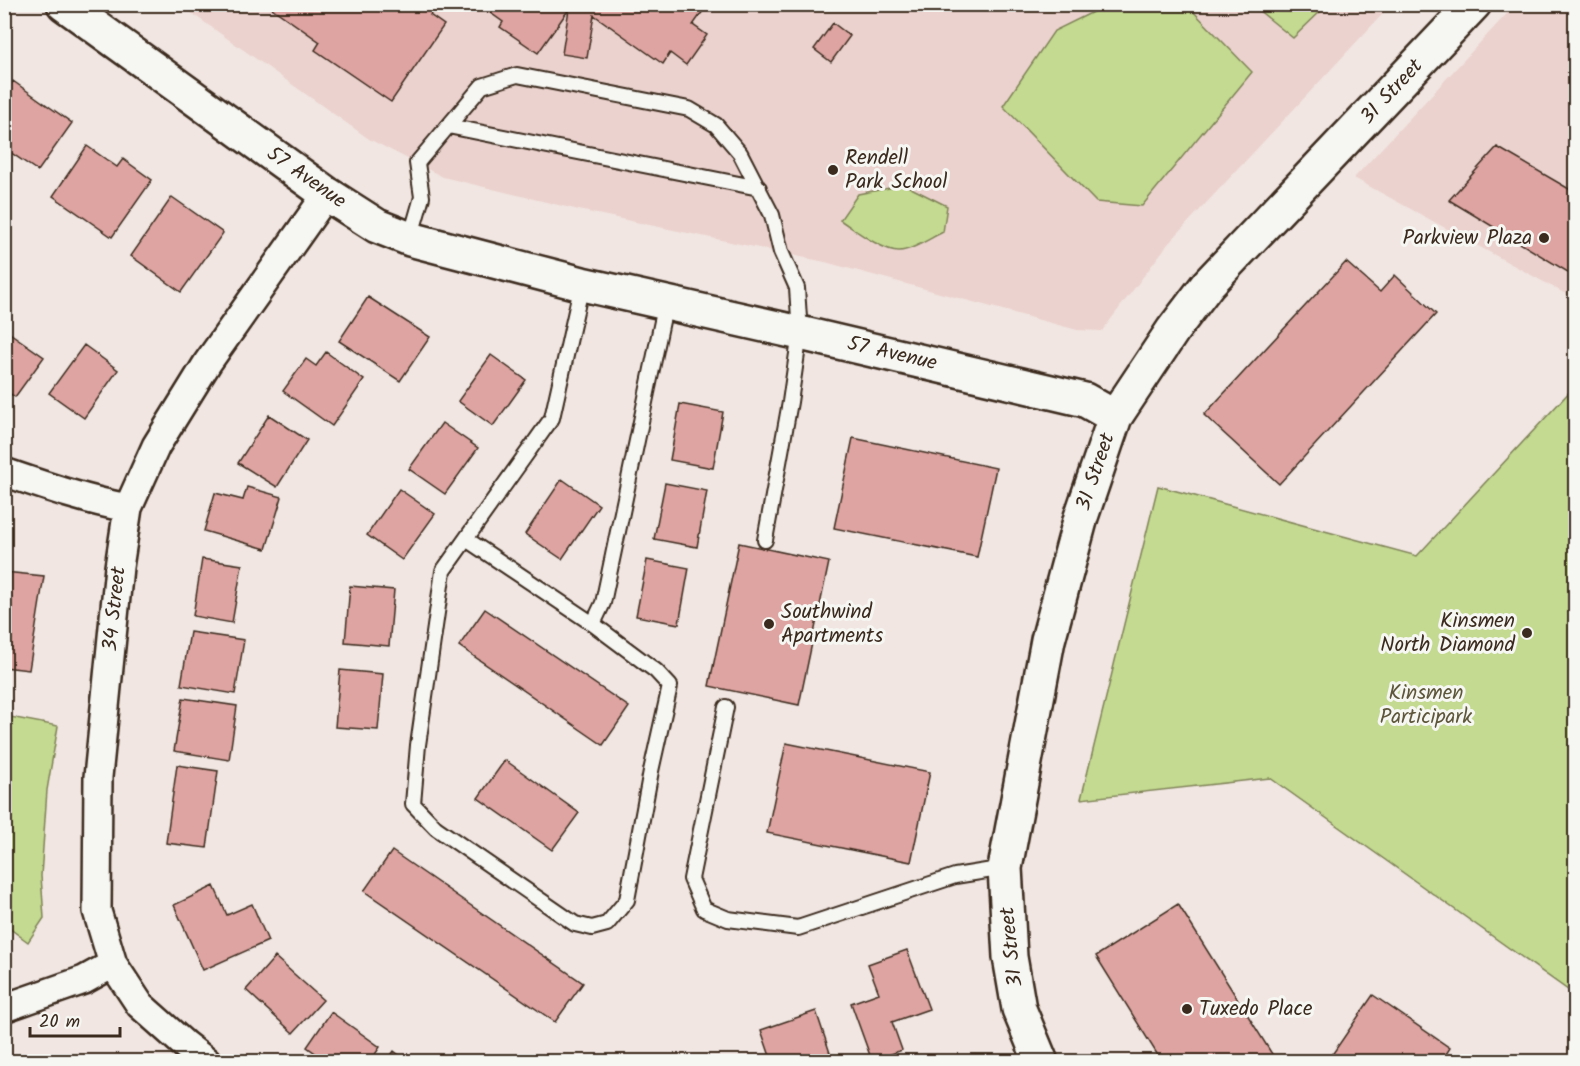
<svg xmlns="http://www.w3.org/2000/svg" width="1580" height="1066" viewBox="0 0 1580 1066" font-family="Kalam,sans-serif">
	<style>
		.built { fill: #ebd2ce }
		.green { fill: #c3da90; stroke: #7f8257; stroke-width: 1.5 }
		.building { fill: #dea4a1; stroke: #3b2a1e; stroke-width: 1.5 }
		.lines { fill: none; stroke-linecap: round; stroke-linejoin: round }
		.lane-casing { stroke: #3b2a1e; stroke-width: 18 }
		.street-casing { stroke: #3b2a1e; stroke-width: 32 }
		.secondary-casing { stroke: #3b2a1e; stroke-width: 38 }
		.lane { stroke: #f6f6f2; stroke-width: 14 }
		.street { stroke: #f6f6f2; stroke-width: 27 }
		.secondary { stroke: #f6f6f2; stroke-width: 33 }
		.poi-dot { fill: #3b2a1e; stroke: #f6f6f2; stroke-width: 2 }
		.labels { text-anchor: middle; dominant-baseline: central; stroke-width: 6; stroke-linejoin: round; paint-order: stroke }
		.street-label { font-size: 21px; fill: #3b2a1e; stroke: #f6f6f2 }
		.poi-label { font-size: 21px; fill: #3b2a1e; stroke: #f6f6f2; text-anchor: start }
		.park-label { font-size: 21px; fill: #5d563a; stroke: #f6f6f2 }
	</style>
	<rect width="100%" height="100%" fill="#f1e6e2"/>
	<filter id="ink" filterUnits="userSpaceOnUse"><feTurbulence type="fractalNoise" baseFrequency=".0167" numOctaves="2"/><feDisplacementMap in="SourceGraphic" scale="12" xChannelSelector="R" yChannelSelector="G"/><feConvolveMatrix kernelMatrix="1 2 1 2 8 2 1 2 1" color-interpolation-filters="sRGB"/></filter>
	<g filter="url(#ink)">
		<path class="built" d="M180,5h1211l-223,239 -66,87 -25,-1 -252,-68 -242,-51 -140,-34 -74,-38z
			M1515,5h60v294l-221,-121z"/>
		<path class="green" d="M1109,4l78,1 65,67 -110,134 -46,-4 -93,-96 51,-75z
			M1252,5h75l-34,33z
			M905,185l42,21 -4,26c-11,5 -31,19 -44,19 -17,0 -45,-22 -59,-31l18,-26z
			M1575,386v609l-305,-217 -189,21 77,-313 259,70z
			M5,716l53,10 -11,64 -6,86 3,42 -16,24 -23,-17z"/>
		<path class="building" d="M266,4h171l-7,11 14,10 -53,77 -76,-52 5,-8z
			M478,4h230l-15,21 14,10 -21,30 -16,-12 -7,11 -69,-49 -7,43 -25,-4 7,-45 -31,44 -38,-26 3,-5z
			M833,23l17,13 -19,26 -17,-13z
			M13,81l59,42 -34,48 -34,-23v-54z
			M87,146l30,21 6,-8 29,21 -40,57 -59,-41z
			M1497,147l79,46v84l-127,-77z
			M172,197l51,36 -42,59 -50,-36z
			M1346,262l34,30 15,-17 41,39 -157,170 -75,-69z
			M368,297l62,40 -30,44 -61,-40z
			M4,329l40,28 -29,40 -11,-7z
			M84,345l34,25 -34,48 -35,-25z
			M326,352l38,28 -32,46 -49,-35 23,-32 10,7z
			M491,355l35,25 -33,46 -35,-25z
			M680,404l43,8 -10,56 -43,-8z
			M269,415l38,25 -30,47 -39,-24z
			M442,423l36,25 -33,46 -36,-25z
			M853,438l143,30 -19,89 -143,-29z
			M562,479l37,26 -37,54 -37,-25z
			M665,483l42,8 -10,56 -43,-8z
			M247,487l35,10 -16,52 -62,-18 11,-38 28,7z
			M399,489l36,25 -33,46 -35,-25z
			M739,543l90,19 -30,143 -90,-19z
			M202,559l40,6 -10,58 -39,-7z
			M647,560l42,8 -10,56 -43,-8z
			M4,572l40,4 -15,94 -25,-3z
			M350,586l44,4 -5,56 -44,-4z
			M485,609l144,98 -26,38 -144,-99z
			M190,632l54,8 -9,54 -54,-9z
			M340,670l43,4 -5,56 -43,-3z
			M183,698l54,8 -8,54 -55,-9z
			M786,743l144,29 -19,90 -144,-29z
			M505,760l74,53 -27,37 -74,-52z
			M177,765l41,6 -11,77 -41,-5z
			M392,851l191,132 -28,39 -191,-131z
			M214,886l13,29 25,-11 16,37 -65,29 -29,-65z
			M1178,904l99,158h-115l-66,-106z
			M907,950l22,59 -37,13 10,28 -30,11 -21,-58 28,-10 -11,-29z
			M275,957l48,43 -30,33 -47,-43z
			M1373,995l77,53 -9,14h-114z
			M816,1011l17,51h-61l-11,-32z
			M331,1012l49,35 -10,15h-42l-21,-15z
			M394,1051l14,11h-22z"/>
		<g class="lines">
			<g class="lane-casing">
				<path id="lane" d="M448,126l311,62
					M410,239l12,-42 -5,-34 65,-77 35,-11 172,34 27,16 24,28 32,62 9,37 16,36 3,45 -10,69 -25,138
					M466,539l127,85 63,47 14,15 -19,85 -24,129 -20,24 -15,4 -17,-4 -139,-96 -23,-24 5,-59 25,-174 109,-153 30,-134
					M593,624l10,-21 63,-301
					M726,707l-35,172 13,30 24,10 70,9 157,-52 50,-8"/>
			</g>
			<g class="street-casing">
				<path id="street" d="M4,472c41,14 81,28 124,36
					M4,1008l80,-28 29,-16
					M207,1062l-22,-17 -45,-40 -27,-41 -16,-53 1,-134 21,-210 9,-59 28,-62 52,-84 119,-168"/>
			</g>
			<g class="secondary-casing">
				<path id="secondary" d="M64,4l263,190 50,32 33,13 172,45 218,49 285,67 30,17
					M1041,1062l-22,-53 -9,-52 -5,-89 43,-228 33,-123 34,-100 58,-87 35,-46 266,-280"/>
			</g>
			<use href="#lane" class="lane"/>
			<use href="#street" class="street"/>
			<use href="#secondary" class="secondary"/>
		</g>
	</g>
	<g class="poi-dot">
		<circle cx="833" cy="170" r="6"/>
		<circle cx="1544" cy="238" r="6"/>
		<circle cx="769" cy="624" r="6"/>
		<circle cx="1527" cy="633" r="6"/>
		<circle cx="1187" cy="1009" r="6"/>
	</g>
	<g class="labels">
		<g class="street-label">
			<text transform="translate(1392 92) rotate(-47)">31 Street</text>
			<text transform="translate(306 178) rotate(35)">57 Avenue</text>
			<text transform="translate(892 354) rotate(13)">57 Avenue</text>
			<text transform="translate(1096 472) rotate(-71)">31 Street</text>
			<text transform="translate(115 609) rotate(-84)">34 Street</text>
			<text transform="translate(1012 947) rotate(-96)">31 Street</text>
		</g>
		<g class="poi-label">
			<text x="845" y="158">Rendell<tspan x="845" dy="24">Park School</tspan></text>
			<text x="1532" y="238" text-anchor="end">Parkview Plaza</text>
			<text x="781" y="612">Southwind<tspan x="781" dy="24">Apartments</tspan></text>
			<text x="1515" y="621" text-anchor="end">Kinsmen<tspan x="1515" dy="24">North Diamond</tspan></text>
			<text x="1199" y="1009">Tuxedo Place</text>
		</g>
		<g class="park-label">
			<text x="1426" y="693">Kinsmen<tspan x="1426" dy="24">Participark</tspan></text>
		</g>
	</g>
	<rect width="1580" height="1066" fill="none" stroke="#f6f6f2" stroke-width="24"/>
	<rect x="12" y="12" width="1556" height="1042" fill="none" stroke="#3b2a1e" stroke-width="2" filter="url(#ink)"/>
	<path d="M30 1027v9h90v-9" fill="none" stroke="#3b2a1e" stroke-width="3"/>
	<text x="39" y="1027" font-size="18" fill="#3b2a1e" stroke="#f6f6f2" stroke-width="4.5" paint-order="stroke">20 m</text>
</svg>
